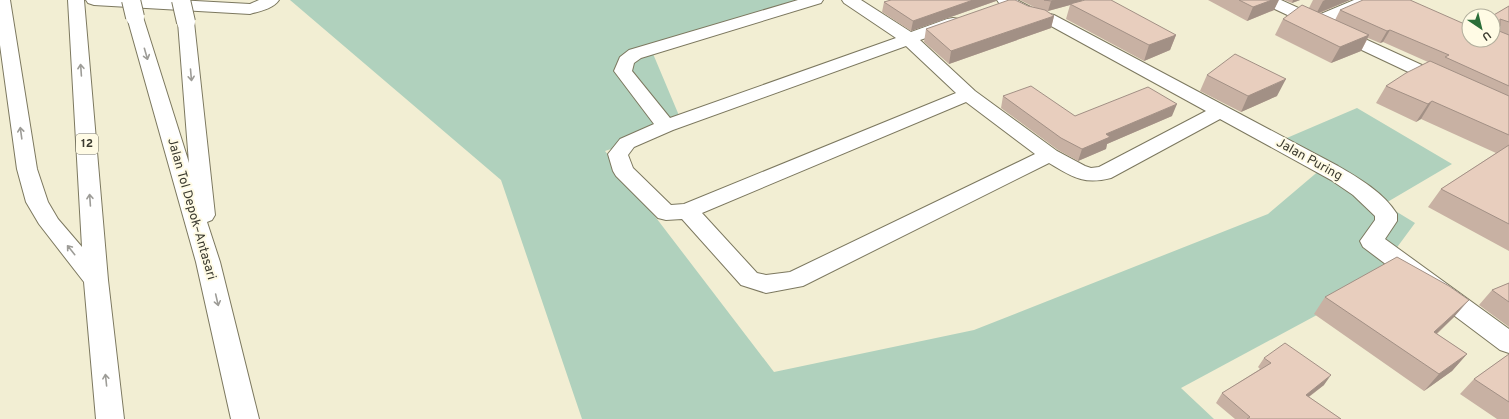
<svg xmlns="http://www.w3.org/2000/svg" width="1509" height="419" viewBox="0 0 1509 419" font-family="Overpass,sans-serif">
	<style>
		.green { fill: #b0d1bd }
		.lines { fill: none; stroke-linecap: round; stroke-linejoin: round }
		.street-casing { stroke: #7c785f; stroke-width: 2 }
		.highway-casing { stroke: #7c785f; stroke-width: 2 }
		.street { fill: #fff; fill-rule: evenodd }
		.highway { fill: #fff; fill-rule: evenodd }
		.highway-bridge-casing { stroke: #7c785f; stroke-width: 20; stroke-linecap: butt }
		.highway-bridge { stroke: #fff; stroke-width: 18 }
		.wall { fill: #c8b1a3 }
		.shaded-wall { fill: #a29085 }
		.building { fill: #e8cebe; stroke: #a29085 }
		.oneway { stroke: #9d9c97 }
		.labels { text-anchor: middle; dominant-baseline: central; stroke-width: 4; stroke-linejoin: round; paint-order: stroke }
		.shield { fill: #fffbe5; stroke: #767466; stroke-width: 1 }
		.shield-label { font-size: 12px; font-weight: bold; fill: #3b3a2f }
		.street-label { font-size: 13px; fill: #3b3a2f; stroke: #fffbe5 }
	</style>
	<rect width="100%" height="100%" fill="#f2eed3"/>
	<path class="green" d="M290,0h526l-165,49 32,76 -78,26 169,221 200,-42 294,-116 53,-45 -46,-26 82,-35 95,56 -68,40 31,19 -48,65 -186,100 33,31h-632l-81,-239z"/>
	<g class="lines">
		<g class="street-casing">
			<path id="street" d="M86,0h91l73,4 9,-4h20c-6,9 -19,11 -29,14l-156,-9 -6,-2z
				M798,0h25l-2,3 -180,55 -7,5 -2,8 38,47 226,-80 -52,-35 -2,-3h19l50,32 36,-13 6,-1 6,1 2,4 -2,4 -39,13 55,51 82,60 28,15 6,2 8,-1 107,-56 -164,-90 -16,-4 -27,-14 -2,-3h20l21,11 16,4 284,151c21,12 46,27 59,48v7l-12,18 124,90v24l-9,-3 -137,-103 -3,-6 15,-21v-4l-22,-21 -22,-15 -111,-61 -109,59c-28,7 -38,-1 -62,-15l-246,123 -37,7 -25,-8 -59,-66 -16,1 -8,-2 -42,-42 -3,-5 -5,-17 12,-15 34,-15 -40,-53 6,-14 9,-7zM906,46l50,47 -272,111 -13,1 -38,-37 -5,-13 6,-8 39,-17zM966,102l69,52 -245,118 -24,3 -9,-2 -55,-60z
				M1260,0h21l35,16 38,-16h21l-2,3 -43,20 118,54 3,4 -3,4 -6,1 -6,-1 -174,-82z"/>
		</g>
		<g class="highway-casing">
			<path id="highway" d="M0,0h10l27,169 11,33 10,17 24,28 -14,-247h16l24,280 16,139h-28l-12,-137 -45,-58 -13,-22 -9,-33 -17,-124z
				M135,12l6,2 2,3 46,146 -11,-141 2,-4 6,-1 6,1 2,4 21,193 -3,5 -5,2 13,40 39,157h-28l-35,-157 -69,-245 2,-3z"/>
		</g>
		<use href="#street" class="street"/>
		<use href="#highway" class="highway"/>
		<g class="highway-bridge-casing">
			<path id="highway-bridge" d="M131,0l4,17
				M181,0l5,22"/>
		</g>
		<use href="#highway-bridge" class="highway-bridge"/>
	</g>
	<path class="wall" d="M891,0h105v1l-85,30 -29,-19 2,-10z
		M1020,0h62v1l94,34 -6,15 -26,11 -78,-42 4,-14 -22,6h-3l9,5 -3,12 -102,36 -25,-22 2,-13 102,-23 8,2z
		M1208,0h70l-4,10 -27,11z
		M1284,0h16l-8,3z
		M1313,0h37l-30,13 15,7 5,-10 129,30 24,-24 16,-10v245l-81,-44 13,-18 55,-36 -75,-34 -5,3 -40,-19 10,-17 42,-24 -45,-20 -3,1 -12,-5 -7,13 -30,12 -56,-28 8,-16 26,-11z
		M1207,75l70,21 -36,16 -41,-21z
		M1003,96l72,20h97l-65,28 -1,5 -28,12 -20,-11 -57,-42z
		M1509,283v44l-30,-22 13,-15z
		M1325,297l129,20 -17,17 30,20 -15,17 -28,20 -110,-77z
		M1509,354v65h-12l-37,-25 14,-15z
		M1264,358l60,27 -15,12 32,22h-106l-19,-16 6,-10 38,-24 -2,-2z"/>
	<path class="shaded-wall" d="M973,0h23v1l-85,30 2,-10z
		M1055,0h27v2l-12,2v1l-22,6 3,-10z
		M1272,0h7l-5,10 -27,11 6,-14z
		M1293,0h7l-8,3z
		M1325,0h25l-34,14 7,-13z
		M1054,16l-3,12 -102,36 2,-13z
		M1500,26l-7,10v-6l2,-3z
		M1390,30l-7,12 -3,1 7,-12z
		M1176,35l-6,15 -26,11 5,-16z
		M1369,35l-8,16 -30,12 9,-16z
		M1286,79l-9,17 -36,16 7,-16z
		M1432,101l-11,18 -5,3 12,-18z
		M1177,104l-5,12 -65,28 -1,5 -28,12 4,-12 24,-15z
		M1469,300l-15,17 -34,32 14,-17z
		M1467,354l-15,17 -28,20 15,-17z
		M1331,375l-7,10 -25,19 7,-9z"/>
	<path class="building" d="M891,0h82l-60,21 -29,-19z
		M1009,0h6l13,6 17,4 9,6 -103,35 -25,-22z
		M1044,0h11l-4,1z
		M1085,0h26l65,35 -27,10 -79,-41z
		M1239,0h33l-19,7z
		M1363,0h47l59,26v14h24v-24h-1l17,-10v16l-9,-3v7l-5,1 -1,2 15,6v51l-64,-29 4,-2 -59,-25 -3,1 -47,-21z
		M1302,5l67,30 -29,12 -57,-28z
		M1235,54l51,25 -38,17 -41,-21z
		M1430,61l79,35v39l-77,-34 -4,3 -42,-18 20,-13z
		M1031,86l44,30 73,-29 29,17 -71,30 4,3 -28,12 -21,-11 -58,-42z
		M1509,145v79l-68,-35z
		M1397,257l52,29 20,14 -35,32 33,22 -28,20 -114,-77z
		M1509,283v19l-17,-12z
		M1285,343l46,32 -25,20 35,24h-94l3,-2 -28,-24 49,-30 -7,-5z
		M1509,354v48l-35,-23z"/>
	<defs><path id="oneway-shaft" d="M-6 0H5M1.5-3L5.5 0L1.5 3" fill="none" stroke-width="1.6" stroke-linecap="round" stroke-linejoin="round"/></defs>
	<g class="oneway">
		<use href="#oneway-shaft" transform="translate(146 54) rotate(74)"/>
		<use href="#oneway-shaft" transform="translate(81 70) rotate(-94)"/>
		<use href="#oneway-shaft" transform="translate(191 75) rotate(85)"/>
		<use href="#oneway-shaft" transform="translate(21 133) rotate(-98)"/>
		<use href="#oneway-shaft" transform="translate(90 200) rotate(-94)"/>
		<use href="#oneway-shaft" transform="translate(71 250) rotate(-129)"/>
		<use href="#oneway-shaft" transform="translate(217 300) rotate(77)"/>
		<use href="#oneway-shaft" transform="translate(106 380) rotate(-96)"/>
	</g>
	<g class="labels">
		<rect class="shield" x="76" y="134" width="22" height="20" rx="3"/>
		<g class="shield-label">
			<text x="87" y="144">12</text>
		</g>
		<g class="street-label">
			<text transform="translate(1309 160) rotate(29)">Jalan Puring</text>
			<text transform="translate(191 209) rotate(74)">Jalan Tol Depok–Antasari</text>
		</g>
	</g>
	<g transform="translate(1481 28) rotate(145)"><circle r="19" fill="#fffbe5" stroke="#b1ae9c"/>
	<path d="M0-3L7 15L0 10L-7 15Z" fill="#2b6e39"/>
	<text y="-6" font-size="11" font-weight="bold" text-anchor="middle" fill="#3b3a2f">U</text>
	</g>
</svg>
